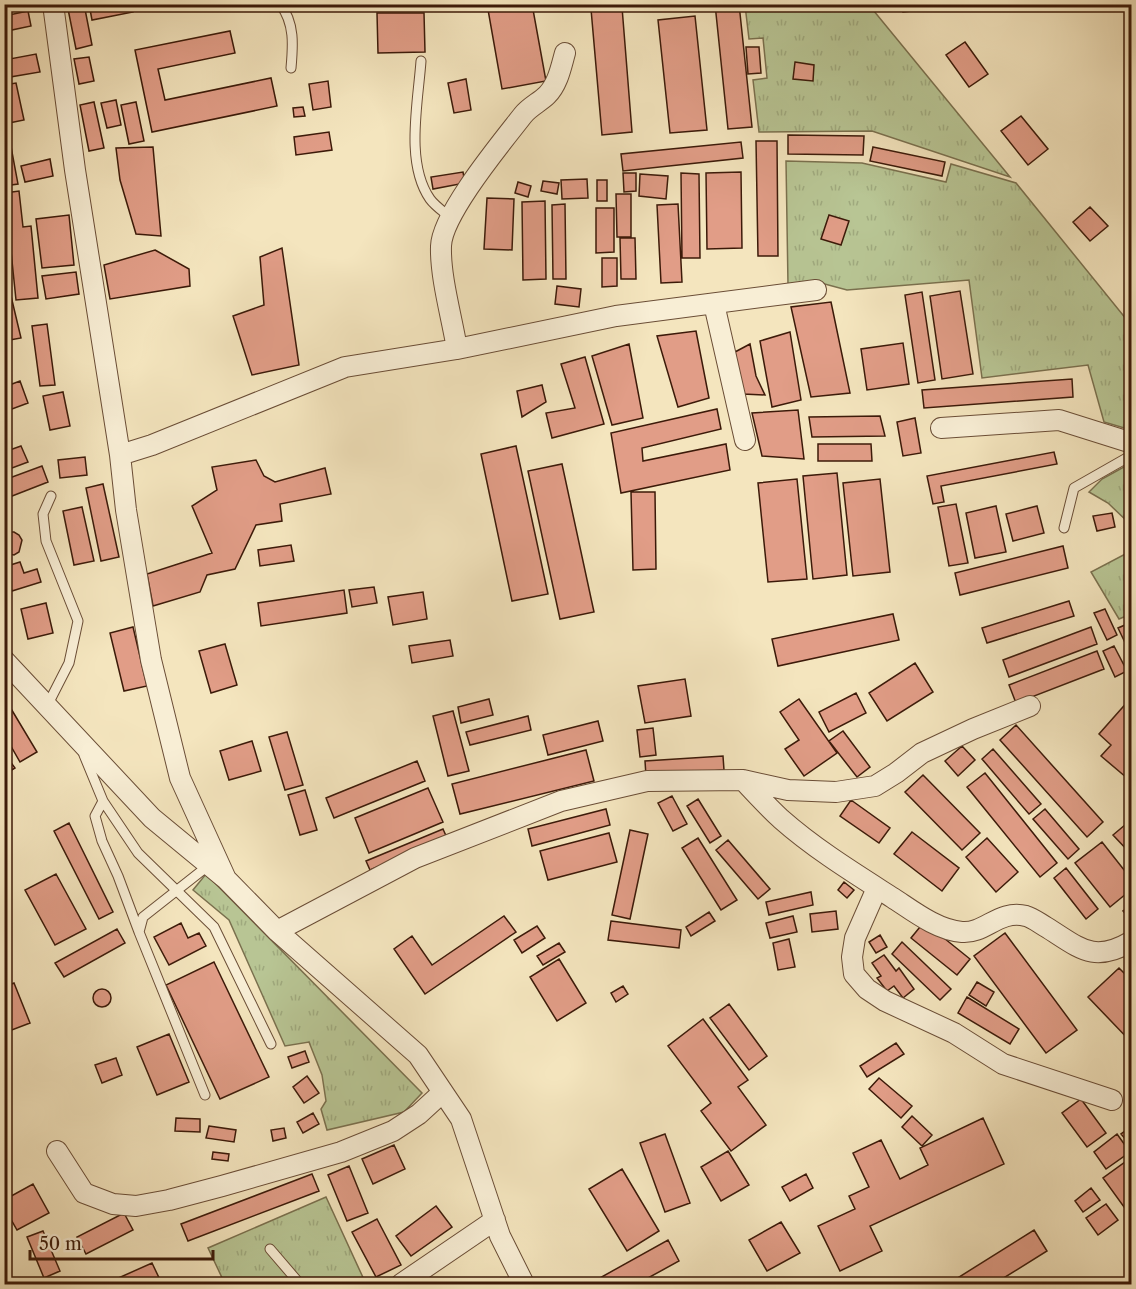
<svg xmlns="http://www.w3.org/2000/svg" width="1136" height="1289" viewBox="0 0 1136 1289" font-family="'Libre Caslon Text',serif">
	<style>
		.grass { fill: url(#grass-tufts); stroke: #7a704e; stroke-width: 1.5 }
		.building { fill: #e19d87; stroke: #3c1a09; stroke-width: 1.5 }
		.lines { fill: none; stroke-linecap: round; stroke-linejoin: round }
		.service-casing { stroke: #6a4d36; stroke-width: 11 }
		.minor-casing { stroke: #6a4d36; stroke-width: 22 }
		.service { stroke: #f8eed5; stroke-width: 9 }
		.minor { stroke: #f8eed5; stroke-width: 20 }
	</style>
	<defs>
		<pattern id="grass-tufts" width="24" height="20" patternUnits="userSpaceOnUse" patternTransform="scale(1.5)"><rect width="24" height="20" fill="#b8c594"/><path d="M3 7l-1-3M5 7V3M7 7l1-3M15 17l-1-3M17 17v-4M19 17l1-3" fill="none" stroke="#9fa97e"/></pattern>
	</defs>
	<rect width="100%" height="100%" fill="#f4e5be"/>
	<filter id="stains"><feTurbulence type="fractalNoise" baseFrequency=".00333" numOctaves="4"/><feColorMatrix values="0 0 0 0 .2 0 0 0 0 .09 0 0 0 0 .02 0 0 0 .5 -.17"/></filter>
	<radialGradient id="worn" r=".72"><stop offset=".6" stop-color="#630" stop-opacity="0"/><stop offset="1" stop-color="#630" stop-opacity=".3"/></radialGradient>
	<path class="grass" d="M745,5h124l141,172 -138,-46 -113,1 -6,-52 14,-2 -4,-40 -14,1z
		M786,161l76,2 84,19 5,-18 65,19 115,142v105l-27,-8 -16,-57 -106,13 -13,-98 -122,10 -26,-7 -33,2z
		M1131,463v62l-23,-22 -19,-11 13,-13z
		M1131,551v63l-12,5 -28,-47z
		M206,874l216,219 -18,19 -77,18 -6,-21 5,-8 -4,-26 -13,-33 -24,4 -56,-126 -36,-30z
		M326,1197l40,87h-141l-17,-36z"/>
	<path class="building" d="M67,4h17l8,41 -16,4z
		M89,4h42l2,8 -41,8z
		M487,4h45l14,77 -44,8z
		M715,4h24l13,123 -24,2z
		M902,4h18v6l-17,2z
		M622,7l10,125 -30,3 -11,-126z
		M28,11l3,15 -24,5 -3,-15z
		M377,13h47l1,39 -47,1z
		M695,16l12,114 -37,3 -12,-113z
		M230,31l5,22 -77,16 7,31 106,-22 6,28 -125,26 -17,-82z
		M965,42l23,32 -19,13 -23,-32z
		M746,47h13l2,26 -13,1z
		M36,54l4,18 -36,6v-18z
		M89,57l5,24 -15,3 -5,-25z
		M795,62l19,3 -1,16 -20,-2z
		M466,79l5,31 -17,3 -6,-30z
		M328,81l3,26 -18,3 -4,-26z
		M16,83l8,37 -20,4v-39z
		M116,100l5,25 -14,3 -6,-25z
		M94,102l10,46 -15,3 -9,-46z
		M136,102l8,39 -15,3 -8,-39z
		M303,107l2,9 -11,1 -1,-9z
		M1021,116l27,33 -20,16 -27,-34z
		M329,132l3,18 -36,5 -2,-18z
		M788,135l76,1 -1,19 -75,-1z
		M4,136h5l9,48 -14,2z
		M756,141h21l1,115h-20z
		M741,142l2,16 -120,13 -2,-17z
		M153,147l8,89 -25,-2 -16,-54 -4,-32z
		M873,147l72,15 -3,14 -72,-15z
		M50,159l3,17 -28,6 -4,-16z
		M463,172l2,11 -32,6 -2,-12z
		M741,172l1,76 -35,1 -1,-76z
		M623,173h13v18l-12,1z
		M681,173l18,1 1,84h-18z
		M640,174l28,2 -2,23 -27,-3z
		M587,179l1,19 -26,1 -1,-19z
		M597,180h10v21h-10z
		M543,181l16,2 -2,11 -16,-3z
		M518,182l13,4 -3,11 -13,-4z
		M19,191l4,36 8,-1 7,72 -22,2 -11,-107z
		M616,194h15v43h-14z
		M487,198l27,1 -2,51 -28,-1z
		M545,201l1,78 -23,1 -1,-78z
		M565,204l1,75h-13l-1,-74z
		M678,204l4,78 -21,1 -4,-78z
		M1090,207l18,19 -18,15 -17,-19z
		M596,208h18v44l-18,1z
		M69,215l5,50 -32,3 -6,-49z
		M829,215l20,6 -8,24 -20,-6z
		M620,238h15l1,41h-15z
		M282,248l17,117 -47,10 -19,-59 31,-11 -4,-48z
		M155,250l34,19 1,17 -80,13 -6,-34z
		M602,258h15v28l-15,1z
		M76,272l3,22 -33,5 -4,-23z
		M557,286l24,3 -2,18 -24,-3z
		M960,291l13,83 -31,5 -12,-83z
		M922,292l13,88 -17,3 -13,-88z
		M11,296l10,42 -17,3v-43z
		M831,302l19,91 -39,4 -20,-90z
		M47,324l8,61 -15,1 -8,-60z
		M696,331l13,67 -31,9 -21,-71z
		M790,332l11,68 -29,7 -12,-66z
		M903,343l6,41 -42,6 -6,-41z
		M629,344l14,74 -31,7 -20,-69z
		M750,344l6,32 9,19 -22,-1 -8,-42z
		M585,357l19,67 -52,14 -6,-25 29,-5 -14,-44z
		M1072,379l1,18 -149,11 -2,-18z
		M20,381l8,22 -24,9v-25z
		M542,385l4,17 -24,15 -5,-26z
		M63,392l7,34 -20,4 -7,-34z
		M717,409l4,20 -79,19 1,13 83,-17 4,26 -109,23 -10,-60z
		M798,410l6,49 -42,-3 -10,-43z
		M880,416l5,20 -73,1 -3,-20z
		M915,418l6,35 -18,3 -6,-34z
		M818,444h53l1,17h-54z
		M21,446l7,16 -24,9v-19z
		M516,446l32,148 -36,7 -31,-147z
		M1054,452l3,12 -116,22 3,16 -11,2 -6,-28z
		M85,457l2,18 -27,3 -2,-18z
		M256,460l8,16 11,6 50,-14 6,26 -51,10 2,17 -26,4 -21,44 -28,6 -7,17 -47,14 -6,-32 65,-21 -20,-47 25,-16 -5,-23z
		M562,464l32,148 -34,7 -32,-148z
		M42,466l6,16 -41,16 -3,-7v-11z
		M837,473l10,102 -34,4 -10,-103z
		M797,479l10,100 -39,3 -10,-99z
		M880,479l10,93 -37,4 -10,-93z
		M103,484l16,73 -18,4 -15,-73z
		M631,492h24l1,77 -23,1z
		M956,504l12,59 -19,3 -11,-59z
		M996,506l10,46 -31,6 -9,-45z
		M1037,506l7,27 -31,8 -7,-27z
		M82,507l12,54 -20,4 -11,-54z
		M1112,513l3,14 -18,4 -4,-15z
		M8,532h6l5,3 3,5 -3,12 -5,3 -10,-2v-19z
		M291,545l3,16 -34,5 -2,-16z
		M1063,546l5,22 -108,27 -5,-22z
		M20,562l4,11 13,-4 4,13 -29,9 -8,-24z
		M374,587l3,16 -25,4 -3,-17z
		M344,590l3,23 -86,13 -3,-23z
		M423,592l4,27 -34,6 -5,-28z
		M1069,601l5,15 -87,27 -5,-15z
		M46,603l7,30 -25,6 -7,-30z
		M1105,609l12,26 -10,5 -13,-27z
		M893,614l6,26 -121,26 -6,-27z
		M1132,622v30l-2,1 -12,-25z
		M133,627l14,59 -23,5 -14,-58z
		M1091,627l6,17 -88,33 -6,-17z
		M450,640l3,16 -41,7 -3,-17z
		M225,644l12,41 -26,8 -12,-42z
		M1114,646l13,25 -12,6 -12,-26z
		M1097,651l7,18 -88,34 -7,-18z
		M915,663l18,29 -46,29 -18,-28z
		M685,679l6,37 -46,7 -7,-37z
		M856,693l10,20 -37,19 -10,-20z
		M4,697l33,55 -17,10 -16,-28z
		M489,699l4,16 -32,8 -3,-16z
		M799,699l38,54 -33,23 -19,-27 14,-9 -19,-28z
		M1130,699l2,73 -5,6 -26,-22 10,-11 -12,-11z
		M453,711l16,60 -21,5 -15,-60z
		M528,716l3,14 -61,15 -4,-13z
		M598,721l5,20 -55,14 -5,-20z
		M1016,725l87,97 -16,15 -87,-97z
		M653,728l3,27 -16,2 -3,-27z
		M843,731l27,36 -13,10 -28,-36z
		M287,732l16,53 -18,5 -16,-53z
		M252,741l9,30 -32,9 -9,-29z
		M962,746l13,14 -17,16 -13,-15z
		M993,749l48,55 -12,10 -47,-55z
		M586,750l8,31 -134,33 -8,-30z
		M4,753l11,15 -11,7z
		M723,756l1,14 -78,6 -1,-15z
		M417,761l8,20 -91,37 -8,-20z
		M985,773l72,90 -17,14 -73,-90z
		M923,775l57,58 -18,17 -57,-58z
		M428,788l15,34 -74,31 -14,-35z
		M305,790l12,40 -17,5 -12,-40z
		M672,796l15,28 -14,7 -15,-28z
		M698,799l23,37 -11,7 -23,-37z
		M851,800l39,28 -11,15 -39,-27z
		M606,809l4,16 -78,21 -4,-17z
		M1045,809l34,40 -11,10 -35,-40z
		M1132,819v30l-3,3 -16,-17z
		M69,823l44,89 -14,7 -45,-88z
		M443,829l4,9 -77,32 -4,-9z
		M630,830l18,4 -18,85 -18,-4z
		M912,832l47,36 -17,23 -48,-37z
		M609,833l8,29 -69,18 -8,-29z
		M698,838l39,62 -16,10 -39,-62z
		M987,838l31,34 -22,20 -30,-35z
		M728,840l42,49 -12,10 -42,-49z
		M1102,842l30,38v9l-22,18 -35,-44z
		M1066,868l32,41 -12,10 -32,-41z
		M56,874l30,55 -31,16 -30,-55z
		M844,882l10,8 -7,8 -9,-8z
		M811,892l2,13 -44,10 -3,-13z
		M1132,905v17l-9,-11z
		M836,911l2,18 -26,3 -2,-18z
		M709,912l6,9 -24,15 -5,-9z
		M504,916l12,16 -91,62 -31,-45 18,-13 20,29z
		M793,916l4,16 -27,6 -4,-15z
		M611,921l70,9 -2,18 -71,-8z
		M924,922l46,37 -13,16 -46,-37z
		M181,923l7,15 11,-5 7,13 -37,19 -15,-28z
		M537,926l8,12 -23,15 -8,-13z
		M117,929l8,14 -61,34 -9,-14z
		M1005,933l72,97 -31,23 -72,-97z
		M880,935l7,12 -11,6 -7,-11z
		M789,939l6,28 -17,3 -5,-27z
		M902,942l49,47 -11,11 -48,-46z
		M559,943l6,9 -22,13 -6,-9z
		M884,955l12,16 3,-3 15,21 -11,9 -9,-12 -7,5 -10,-13 4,-2 -9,-13z
		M559,959l27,44 -29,18 -27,-44z
		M214,962l55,115 -49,22 -54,-114z
		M1119,968l13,13v62l-44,-46z
		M977,982l17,10 -8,14 -17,-11z
		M14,983l16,40 -26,10v-46z
		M623,986l5,8 -12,8 -5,-9z
		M93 998a9 9 0 1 1 18 0a9 9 0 1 1-18 0Z
		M967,997l52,32 -9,15 -52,-31z
		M729,1004l38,52 -18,14 -39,-52z
		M703,1019l45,61 -10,7 28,38 -35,26 -30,-40 10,-8 -43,-57z
		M169,1034l20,48 -32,13 -20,-48z
		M896,1043l8,11 -37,23 -7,-11z
		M305,1051l4,11 -17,6 -4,-11z
		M116,1058l6,17 -20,8 -7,-18z
		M307,1076l12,17 -15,10 -11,-16z
		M879,1078l33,28 -11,12 -32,-29z
		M1081,1099l25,34 -19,14 -25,-34z
		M313,1113l6,11 -16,9 -6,-11z
		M912,1116l20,19 -10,11 -20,-19z
		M176,1118l24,1v13l-25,-1z
		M983,1118l21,46 -134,62 12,25 -42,20 -22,-45 37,-17 -6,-13 20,-9 -16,-34 28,-13 19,39 28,-14 -8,-17z
		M209,1126l27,4 -2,12 -28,-4z
		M1132,1126v21l-11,-13z
		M284,1128l2,10 -13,3 -2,-11z
		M665,1134l25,69 -25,9 -25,-69z
		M1117,1134l13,18 -24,17 -12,-17z
		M394,1145l11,24 -32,15 -11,-25z
		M728,1151l21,34 -28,16 -20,-34z
		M213,1152l16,2 -1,7 -16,-2z
		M1132,1157v44l-8,6 -21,-29z
		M349,1166l19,47 -21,8 -19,-46z
		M622,1169l37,62 -32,20 -38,-62z
		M312,1174l7,17 -131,50 -7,-17z
		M806,1174l7,14 -23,13 -8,-14z
		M33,1184l16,29 -32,17 -13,-23v-7z
		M1091,1188l9,12 -17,12 -8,-11z
		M1106,1204l12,16 -20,15 -12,-17z
		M436,1206l16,21 -41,29 -15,-20z
		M124,1213l9,17 -47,24 -9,-17z
		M377,1219l24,46 -25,12 -24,-45z
		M781,1222l19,31 -33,18 -18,-31z
		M1034,1230l13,21 -53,33h-46z
		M43,1231l17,40 -16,7 -17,-41z
		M668,1240l11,21 -42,23h-48z
		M152,1263l10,21h-57z"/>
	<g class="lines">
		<g class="service-casing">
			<path id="service" d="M280,4c15,19 13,42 11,64
				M421,61c-3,42 -16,102 9,138 5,7 14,13 21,19
				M1064,528l10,-40 58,-33
				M47,706l22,-43 9,-42 -32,-80 -3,-27 8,-18
				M84,755l19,46 35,52 76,74 57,117
				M103,801l-8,15 7,25 16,35 21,56
				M205,1095l-66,-163 4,-15 66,-52
				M270,1249l30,35"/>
		</g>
		<g class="minor-casing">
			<path id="minor" d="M53,4l22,166 45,285
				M714,304l31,136
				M457,349l159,-33 200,-26
				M941,428l118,-8 73,23
				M4,660l148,158 74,61 51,52 141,124 43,64 39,117 24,48
				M743,780c12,13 25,27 38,39 34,30 73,54 112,79 20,13 44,32 69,34 23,2 37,-23 64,-16 7,2 13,7 20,11 34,21 47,37 86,14
				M226,879l-46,-101 -29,-118 -25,-150 -6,-55 32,-10 193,-78 112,-18c-5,-31 -17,-72 -16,-103 1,-32 61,-104 82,-131 6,-8 17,-13 24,-20 11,-11 14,-28 18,-42
				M877,888l-22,50 -3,19 2,17 13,15 18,12 69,32 49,31 109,36
				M277,931l138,-73 146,-57 86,-20 96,-1 45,10 48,2 39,-6 21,-13 26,-20 51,-24 57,-23
				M57,1151l27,42 29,11 23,2 33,-6 53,-14 119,-34 52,-21 26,-17 24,-22
				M401,1284l94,-64"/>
		</g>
		<use href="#service" class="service"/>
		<use href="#minor" class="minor"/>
	</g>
	<rect width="1136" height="1289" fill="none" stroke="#f4e5be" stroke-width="24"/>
	<rect x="6" y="6" width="1124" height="1277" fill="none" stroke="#3c1a09" stroke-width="3"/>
	<rect x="12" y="12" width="1112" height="1265" fill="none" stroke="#3c1a09" stroke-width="1.5"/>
	<path d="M30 1250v9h183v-9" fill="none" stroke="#3c1a09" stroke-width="3"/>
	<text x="39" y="1250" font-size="18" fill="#3c1a09" stroke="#f8eed5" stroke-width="4.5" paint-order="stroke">50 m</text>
	<rect width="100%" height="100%" filter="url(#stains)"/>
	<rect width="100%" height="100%" fill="url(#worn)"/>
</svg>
